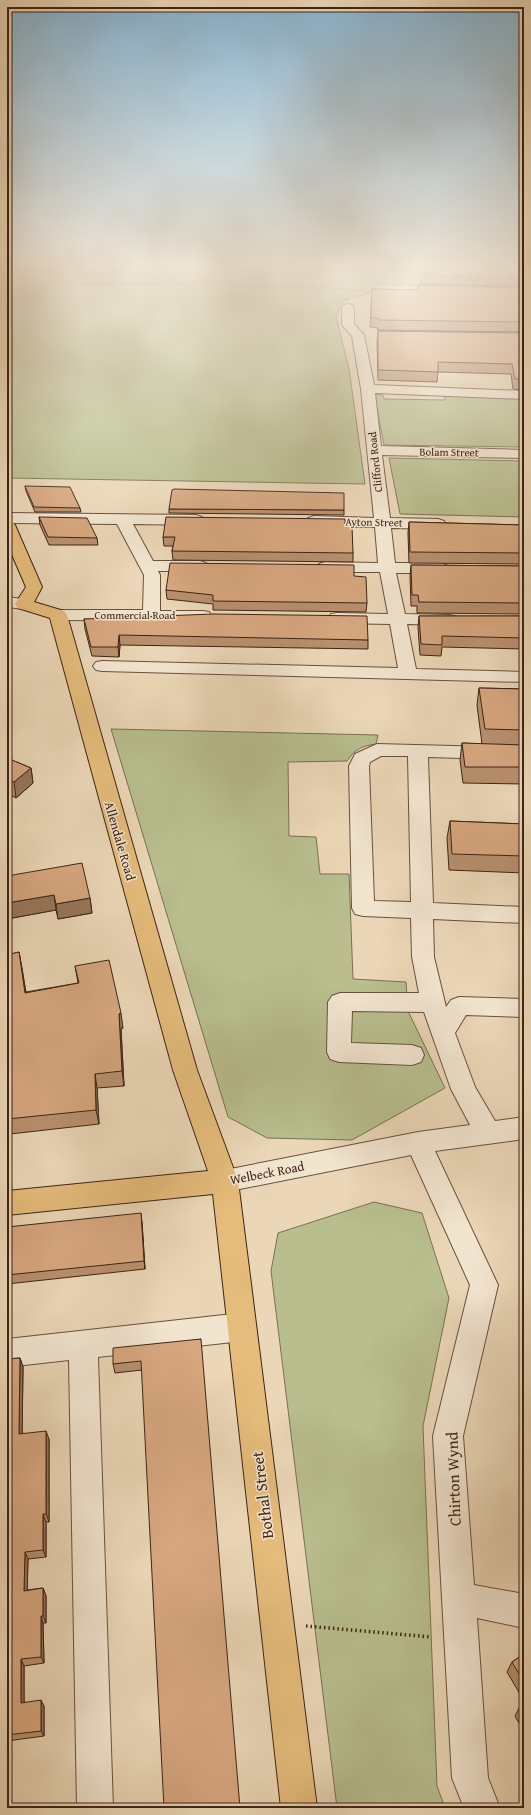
<svg xmlns="http://www.w3.org/2000/svg" width="531" height="1815" viewBox="0 0 531 1815" font-family="'Gentium Book Plus',serif">
	<style>
		.green { fill: #b8be8e; stroke: #7b7052 }
		.lines { fill: none; stroke-linecap: round; stroke-linejoin: round }
		.minor-casing { stroke: #69503e; stroke-width: 2 }
		.major-casing { stroke: #3e2316; stroke-width: 2 }
		.path-far1 { stroke: #3e2316; stroke-width: 1.5; stroke-dasharray: 0.5 1; stroke-linecap: butt }
		.path { stroke: #3e2316; stroke-width: 3.5; stroke-dasharray: 1.5 3; stroke-linecap: butt }
		.minor { fill: #f2e5d0; fill-rule: evenodd }
		.major { fill: #e6bc7c; fill-rule: evenodd }
		.wall { fill: #b9906e; stroke: #3e2316 }
		.shaded-wall { fill: #96755a; stroke: #3e2316 }
		.building { fill: #d7a780; stroke: #3e2316 }
		.labels { text-anchor: middle; dominant-baseline: central; stroke-width: 3; stroke-linejoin: round; paint-order: stroke }
		.far-street-label { font-size: 11px; fill: #3e2316; stroke: #f2e5d0 }
		.street-label { font-size: 13px; fill: #3e2316; stroke: #f2e5d0 }
		.near-street-label { font-size: 16px; fill: #3e2316; stroke: #f2e5d0 }
	</style>
	<rect width="100%" height="100%" fill="#ebd7b7"/>
	<filter id="stains"><feTurbulence type="fractalNoise" baseFrequency=".005" numOctaves="4"/><feColorMatrix values="0 0 0 0 .2 0 0 0 0 .09 0 0 0 0 .02 0 0 0 .5 -.17"/></filter>
	<radialGradient id="worn" r=".72"><stop offset=".6" stop-color="#630" stop-opacity="0"/><stop offset="1" stop-color="#630" stop-opacity=".3"/></radialGradient>
	<path class="green" d="M7,265h420l-13,15 -71,21 -7,16 13,52 16,115 -358,-6z
		M374,394l9,1 1,4 61,1 -1,-5 80,3v49l-140,-2z
		M389,458l135,3v56l-124,-3z
		M111,729l267,6 -2,9c-14,2 -21,5 -29,17l-59,1 1,74 27,1 4,37h29l4,105 53,3 2,29 37,77 -93,52 -85,-2 -39,-21z
		M374,1202l48,11 27,85 -26,128 14,360 8,22h-108l-66,-537 7,-38z"/>
	<g class="lines">
		<g class="minor-casing">
			<path id="minor" d="M379,285l68,1 4,1 2,3 -2,3 -4,1 -72,-2 -2,-3 2,-3z
				M348,304l4,1 2,3v16l10,11 10,50 150,6v8l-149,-6 6,53 143,4v8l-142,-3 8,63 48,1 6,2 2,3 -2,3 -6,2 -47,-1 4,35h45l6,2 2,3 -2,3 -6,2h-44l9,41 44,1 6,1 3,4 -3,4 -6,1 -42,-1 9,45 108,3v10l-422,-11 -6,-1 -3,-4 3,-4 6,-1 296,7 -8,-44 -53,-1 -6,-1 -3,-4 3,-4 6,-1 51,1 -8,-42h-55l-6,-2 -2,-3 2,-3 6,-2 53,1 -3,-36 -61,-1 -6,-2 -2,-3 2,-3 6,-2 60,2 -13,-129 -9,-53 -10,-11v-17l2,-3z
				M7,513l189,2 6,2 2,3 -2,3 -6,2 -63,-1 20,37h47l6,2 2,3 -2,3 -6,2h-42l2,4v36h43l6,1 3,4 -3,4 -6,1 -145,-1 -6,-1 -3,-4 3,-4 6,-1h85l1,-35 -27,-51 -110,-1z
				M7,597l23,3 3,4 -3,4 -6,1 -17,-2z
				M377,744l147,4v12l-96,-3 5,146 91,4v16l-91,-4 1,38 12,50 5,-7 8,-3 65,2v18l-58,-2 -11,18 20,54 20,34 29,-4v22l-89,12 63,134 -35,151 11,149 50,9v34l-47,-10 11,160 12,30h-36l-12,-30 -19,-342 37,-151 -59,-130 -186,37 -9,-3 -4,-8 4,-8 9,-3 193,-38 52,-7 -19,-36 -27,-77 -72,-1 -1,32 61,2 9,3 3,7 -3,7 -9,3 -73,-3 -9,-3 -3,-7 1,-50 4,-6 8,-3h79l-7,-36 -1,-39 -48,-2 -8,-2 -3,-6 -3,-142 6,-12zM381,756h27l3,146 -37,-1 -5,-135 1,-4z
				M242,1313l10,4 4,10 -4,10 -10,4 -144,16 15,451h-36l-8,-448 -62,7v-28z"/>
		</g>
		<g class="major-casing">
			<path id="major" d="M7,520l6,2 2,3 27,62 -8,15 30,9 3,4 130,455 41,111 79,627h-36l-68,-614 -206,21v-24l201,-20 -35,-101 -123,-452 -32,-10 -3,-4 11,-17 -19,-44z"/>
		</g>
		<path class="path-far1" d="M396,272l9,-7
			M7,290l33,-5 174,-2 132,6
			M351,290h11"/>
		<path class="path" d="M306,1626l125,11"/>
		<use href="#minor" class="minor"/>
		<use href="#major" class="major"/>
	</g>
	<path class="wall" d="M524,265v21l-104,-2 1,-9z
		M418,285l106,3v102l-11,-1 -2,-15 -73,-2 -1,10 -59,-2 -1,-39 1,-10 143,1h-4l-140,-2 1,-2 -8,-1 2,-38 45,1z
		M25,486l55,22 1,4h-46l-9,-21z
		M169,509l175,1v5l-175,-2z
		M39,517l58,21 1,7h-49l-9,-20z
		M409,522l115,3v39l-115,-1 -1,-30z
		M345,525l8,28v9l-180,-2 -1,-9 1,-5h-9l-1,-9z
		M411,565l113,1v48l-107,-1v-7h-6l-1,-30z
		M354,576l13,27 -1,9 -153,-2v-6l-46,-5 -1,-9z
		M419,616h105v33l-82,-2 -1,9 -21,-1 -2,-28z
		M84,619l284,21v9l-248,-4 -1,12 -27,-1 -7,-27z
		M479,688l45,1v95l-61,-1 -3,-23 2,-17 20,1 -5,-39z
		M7,758l24,10 2,15 -17,15 -9,-5z
		M450,821l74,3v49l-75,-3 -2,-32z
		M7,876l83,22 2,15 -34,6 -2,-9 -49,9z
		M19,952l7,40 52,-9 -3,-17 48,62 -2,1 3,57 -27,2 2,36 -89,10 -3,-11v-168z
		M142,1222l3,47 -138,15v-57z
		M201,1339l-59,31 -27,3 -2,-9z
		M20,1358l3,9 -1,66 27,6v83h-3v35l-18,2 -1,31 16,-2 3,8v27h-3l1,40 -20,3v36l20,4v30l-37,5v-382z
		M524,1654v47l-17,-29 5,-10z
		M524,1704v28l-9,-16 5,-10z"/>
	<path class="shaded-wall" d="M119,635l1,10 -1,12 -1,-10z
		M31,768l2,15 -17,15 -2,-16z
		M54,895l2,15 -49,9v-16z
		M90,898l2,15 -34,6 -2,-15z
		M19,952l3,16 6,40 -3,-15z
		M121,1013l2,15 -2,1 3,57 -2,-15 -3,-57z
		M95,1074l2,14 2,36 -3,-14z
		M141,1213l1,9 3,47 -1,-8z
		M20,1358l3,9 -1,75 -3,-8z
		M46,1431l3,8v83l-3,-8z
		M43,1514l3,8v35l-3,-7z
		M25,1552l3,7 -1,39 -3,-7z
		M43,1588l3,8v27l-3,-7z
		M41,1616l2,7 1,40 -3,-6z
		M21,1659l3,7v43l-3,-6z
		M41,1700l3,6v30l-3,-5z"/>
	<path class="building" d="M428,265h96v12l-103,-2z
		M418,285l106,3v35l-6,-1 -140,-2v-2h-7l1,-29 46,1z
		M378,331l140,2 6,-1v-1v48h-9l-3,-15 -74,-2v10l-60,-2z
		M25,486l45,1 10,21 -46,-1z
		M174,489l170,4v17l-175,-1 3,-19z
		M39,517l48,1 10,20 -49,-1z
		M166,517l179,2v6l7,1 1,27 -181,-2 3,-14h-12z
		M409,522l115,3v28l-114,-1z
		M170,563l184,2v11l12,1 1,26 -154,-2v-6l-47,-5z
		M411,565l113,1v37l-105,-1 -1,-7h-6z
		M213,614l154,2 1,24 -249,-5 -1,12h-27l-7,-28z
		M419,616h105v22l-82,-2v9l-21,-1z
		M479,688l45,1v41l-39,-1z
		M462,743l62,2v22h-59z
		M7,758l24,10 -17,14 -7,-3z
		M450,821l74,3v32l-72,-2z
		M82,863l8,35 -34,6 -2,-9 -47,8v-27z
		M19,952l6,41 54,-10 -4,-17 34,-6 12,53 -2,1 3,57 -27,3 1,36 -89,9v-164z
		M141,1213l3,48 -137,14v-48z
		M201,1339l39,469h-76l-23,-447 -28,3v-16z
		M20,1358l-1,76 27,-3v83h-3v36l-18,2 -1,39 19,-3v28h-2v41l-20,2v44l20,-3v31l-34,4v-376z
		M524,1654v28l-12,-20z
		M524,1704v9l-4,-7z"/>
	<linearGradient id="sky" x2="0" y2="1"><stop stop-color="#88b6d4"/><stop offset="0.51" stop-color="#f6eddf"/><stop offset="1" stop-color="#f6eddf" stop-opacity="0"/></linearGradient>
	<rect width="531" height="519" fill="url(#sky)"/>
	<g class="labels">
		<g class="far-street-label">
			<text transform="translate(449 452) rotate(1)">Bolam Street</text>
			<text transform="translate(375 462) rotate(-96)">Clifford Road</text>
			<text transform="translate(374 522) rotate(1)">Ayton Street</text>
			<text x="135" y="615">Commercial Road</text>
		</g>
		<g class="street-label">
			<text transform="translate(120 841) rotate(74)">Allendale Road</text>
			<text transform="translate(267 1173) rotate(-11)">Welbeck Road</text>
		</g>
		<g class="near-street-label">
			<text transform="translate(453 1479) rotate(-92)">Chirton Wynd</text>
			<text transform="translate(262 1495) rotate(-97)">Bothal Street</text>
		</g>
	</g>
	<rect width="531" height="1815" fill="none" stroke="#ebd7b7" stroke-width="24"/>
	<rect x="8" y="8" width="515" height="1799" fill="none" stroke="#3e2316" stroke-width="2"/>
	<rect x="12" y="12" width="507" height="1791" fill="none" stroke="#3e2316"/>
	<rect width="100%" height="100%" filter="url(#stains)"/>
	<rect width="100%" height="100%" fill="url(#worn)"/>
</svg>
